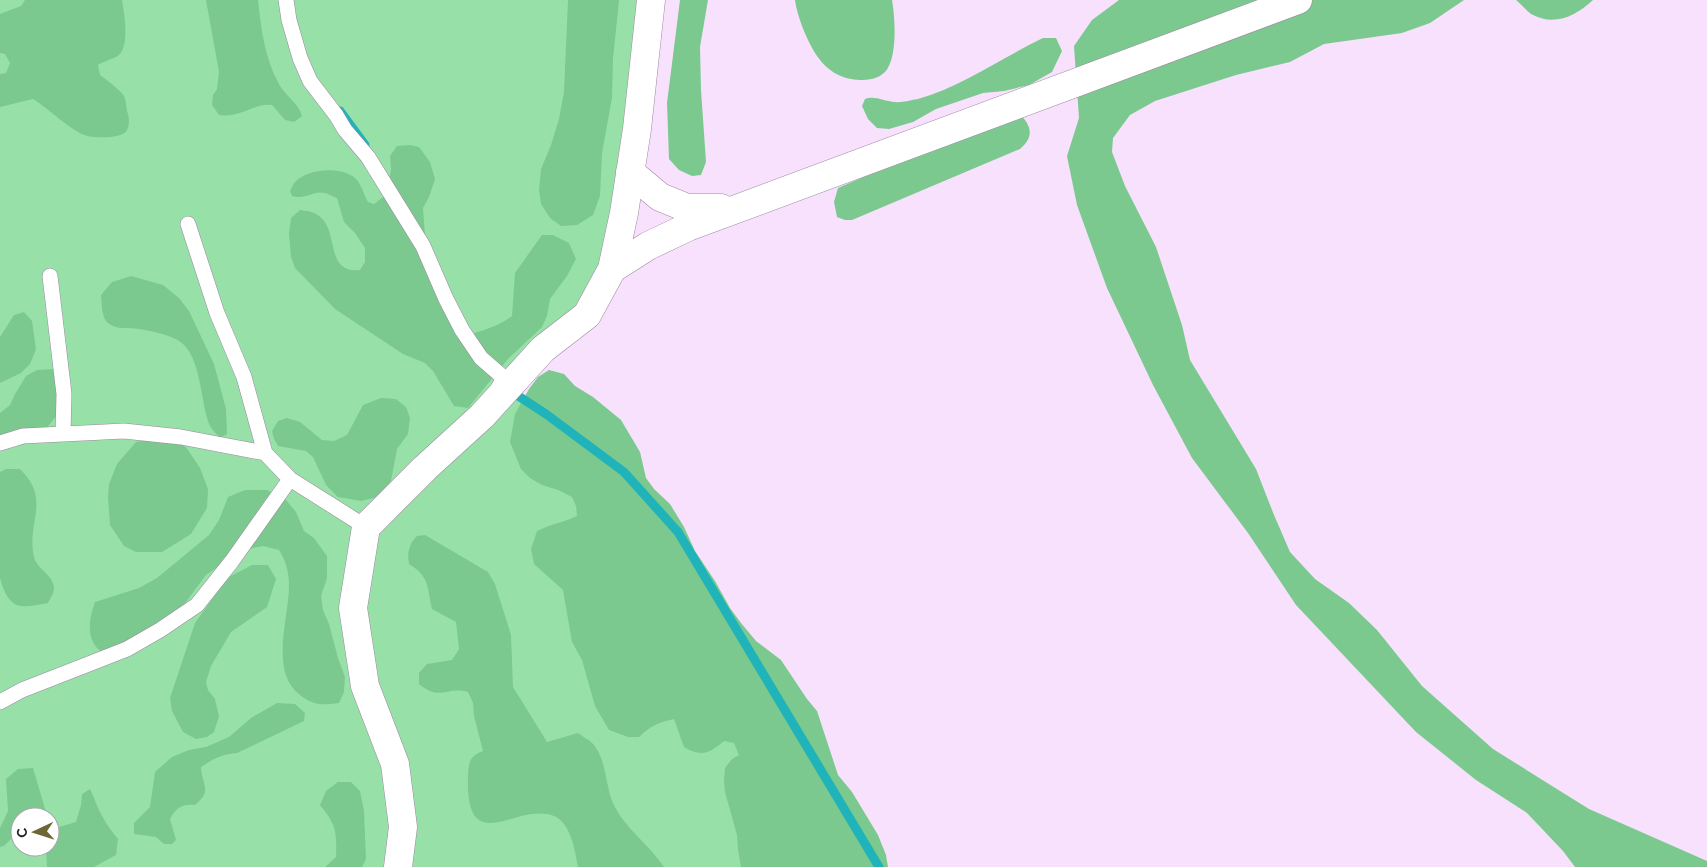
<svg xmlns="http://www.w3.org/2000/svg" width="1707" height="867" viewBox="0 0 1707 867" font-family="Raleway,sans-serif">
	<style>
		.green { fill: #97e1a9; fill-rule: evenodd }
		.forest { fill: #7bc98f }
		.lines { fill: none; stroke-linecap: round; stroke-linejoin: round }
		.stream { stroke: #20b3ba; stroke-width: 9 }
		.lane-casing { stroke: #9c87a0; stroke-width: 16 }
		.secondary-casing { stroke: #9c87a0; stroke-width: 29 }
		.lane { stroke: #fff; stroke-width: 15 }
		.secondary { stroke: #fff; stroke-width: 28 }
	</style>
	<rect width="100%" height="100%" fill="#f7e1fc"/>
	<path class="green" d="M0,0h649l-37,269 -104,119 38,26 330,453h-876zM20,817h30v30h-30z"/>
	<path class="forest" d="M25,0h97c2,13 8,44 -3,55 -5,4 -15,6 -21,10l2,10c8,6 18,13 24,21 2,4 2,10 3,15 2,5 3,14 0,19 -4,9 -31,8 -40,6 -16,-5 -38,-27 -54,-37l-33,8v-33l6,-1 4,-10 -5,-9 -5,-1v-39l21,-8z
		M206,0h52c3,29 7,59 21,84 6,12 19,18 23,32l-8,6 -9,-2 -13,-15c-19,-2 -29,13 -53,10l-7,-10 1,-10 4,-6 2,-17z
		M568,0h51l-6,59 -1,39 -10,55 -2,43 -7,19 -16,10 -16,1 -11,-8 -9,-14 -2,-14 2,-21 10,-24 8,-26 5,-27z
		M680,0h28l-8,47 1,43 5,72 -5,13 -9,1 -13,-6 -10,-11 -2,-56z
		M795,0h97c3,17 6,58 -7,72 -7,7 -16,8 -25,8 -33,-1 -47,-26 -58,-54 -3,-9 -6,-17 -7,-26z
		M1119,0h345l-34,23 -28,10 -78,11 -34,18 -54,13 -81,26 -25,14 -17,23 -1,14 13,34 31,61 26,78 8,35 66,109 18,46 16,37 25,27 34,24 28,27 45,56 71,63 96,60 118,52v6h-132l-12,-16 -36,-38 -51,-33 -60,-48 -120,-127 -48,-72 -56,-75 -39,-73 -46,-97 -30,-83 -10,-49 12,-38 -5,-72 18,-26z
		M1516,0h77c-17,16 -39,27 -62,14 -5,-4 -10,-10 -15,-14z
		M1043,38h13l6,13 -10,21 -23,13 -25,6 -21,2 -47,16 -23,13 -24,7 -12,-1 -9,-9 -6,-13 3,-7c9,-4 19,2 30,3 7,1 16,-2 23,-3 45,-13 83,-41 125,-61z
		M1010,114h10c12,13 14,23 0,35l-168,71h-7l-8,-3 -3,-15 4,-14z
		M410,145l9,2 11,15 5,17 -6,18 -6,11 2,27 9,27 35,69 5,2c14,-4 26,-8 38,-17l3,-43 27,-38h11l16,8 7,16 -9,17 -17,23 -3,17 -5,11 -34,32 -40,49 -14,-2 -21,-35 -8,-8 -22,-9 -68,-45 -40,-41 -4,-11 -2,-23 2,-16 9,-8c6,1 13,1 19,6 21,15 5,58 41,54l5,-8v-14l-10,-15 -11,-11 -7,-24c-4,-1 -8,-4 -12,-5 -13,-3 -17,7 -33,3l-2,-5c2,-3 3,-8 6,-10 13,-12 44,-15 59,-3 6,5 9,17 13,24l6,2 13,-10 4,-25 -1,-13 7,-10z
		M131,276l32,9 16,13 10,13 25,53 12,45 1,25 -7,4c-3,-4 -8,-8 -10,-12 -10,-22 -8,-71 -31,-85 -11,-7 -28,-10 -40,-12 -12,-2 -23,2 -33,-8 -5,-7 -4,-18 -5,-26l11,-13z
		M24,312l8,9 4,28 -6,15 -9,9 -21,10v-46l14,-22z
		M54,369l6,8 -2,37 -18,22 -15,8 -25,3v-34l10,-8 5,-11 11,-18 11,-6z
		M549,370l15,4 11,12 18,11 28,23 19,32 6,26 8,11 16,15 14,23 11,24 20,30 15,27 11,15 15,18 25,19 26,39 10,12 21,64 14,17 26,43 8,20 2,12h-147l-3,-17 -1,-15 -12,-43 -1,-11 1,-13 7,-9 7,-4 -5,-12 -10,-2c-16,13 -22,16 -40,6l-10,-28c-14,3 -24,7 -35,18h-11l-19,-7 -14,-24 -13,-46 -10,-18 -9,-52 -29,-26 -3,-15 6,-18c13,-7 26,-8 40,-15l-1,-10 -4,-9 -14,-7 -16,-5 -12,-7 -9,-9 -11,-27 5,-28 14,-25 9,-12z
		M381,398l15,1 10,8 4,11 -2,16 -11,15 -6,32 -13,16 -17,4 -23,-4 -12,-12 -13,-28 -7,-6 -28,-5 -4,-7 -2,-8 6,-10 9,-3 13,4 22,18 12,1 13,-6 16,-30z
		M147,440h26l13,7 14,21 8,21 -1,19 -16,26 -29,18h-26l-12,-6 -14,-21 -2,-28 1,-13 8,-20 19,-22z
		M6,469h14c32,31 6,53 14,88 3,13 20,17 20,32 0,4 -4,10 -6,14 -29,6 -39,7 -48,-25v-106z
		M245,490h22l18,9 11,13 8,19 10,7 13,18v22l-6,18 2,14 6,14 9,34 7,19 -1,15 -5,11c-17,2 -25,3 -39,-8 -31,-23 -11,-77 -11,-109 0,-14 -3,-25 -10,-36l-16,-4 -20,4 -37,25 -29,39 -72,40c-20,-11 -17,-33 -10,-52l44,-14 18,-10 52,-43 10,-15 9,-23z
		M425,535l63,37 7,12 16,51 2,52 34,55 31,-9c5,4 12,7 16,12 13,17 11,39 19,58 11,25 36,41 51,64h-86c-3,-16 -7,-44 -24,-51 -38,-15 -89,46 -86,-41 1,-14 2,-19 15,-24l-9,-35 -1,-13 -5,-11c-22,-6 -27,10 -49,-8v-11l8,-9 25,-4 7,-11 -3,-27 -24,-13c-5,-22 -2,-32 -23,-45 -2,-12 0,-20 8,-28z
		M252,565h16l8,14 -9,28 -36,25 -20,34 -5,16 2,8 7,9 4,17 -5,16 -7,5 -11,2 -13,-7 -11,-21 -2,-13 25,-75 32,-45z
		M277,703l18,1 10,9 -1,8 -67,32c-15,1 -24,6 -36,14 1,19 12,23 -6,38 -13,-1 -19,3 -25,14l6,21 -4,4h-8l-8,-7 -22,-3v-11l16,-16 5,-35 17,-15 17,-7 17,-3 23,-10 22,-19z
		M33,768l13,44 13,15 17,-5 5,-17 1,-11 8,-5c4,8 6,15 10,23 5,10 11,19 18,27l-2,16 -22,12h-47l-1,-20h4v-30h-30v13l-16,16 -4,1v-19l8,-17 -2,-32 12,-10z
		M338,782h13l9,9 4,20 2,48 -4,8h-37l11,-10c1,-25 0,-33 -16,-52l6,-14z"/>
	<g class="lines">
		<path class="stream" d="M340,111l25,34
			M509,390l37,24 78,58 54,60 201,335"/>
		<g class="lane-casing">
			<path id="lane" d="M286,0l3,20 11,38 10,23 26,34 9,15 23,27 55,89 23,53 16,31 19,28 23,20 -8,14
				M188,224l29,89 27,64 21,76
				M50,276l14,118 -1,40
				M0,443l23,-7 101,-5 57,6 84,16 25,26 76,48
				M0,702l22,-12 105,-41 33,-19 37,-25 35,-44 58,-82"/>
		</g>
		<g class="secondary-casing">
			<path id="secondary" d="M630,172l30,25 27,11h34
				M612,269l36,-23 40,-19 610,-227
				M398,867l5,-40 -8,-63 -30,-78 -12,-78 13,-81 59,-59 57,-52 61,-67 44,-34 25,-46 12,-56 13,-84 14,-129"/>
		</g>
		<use href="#lane" class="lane"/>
		<use href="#secondary" class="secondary"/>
	</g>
	<g transform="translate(35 832) rotate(266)"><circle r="24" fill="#ffffff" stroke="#a8a5a9"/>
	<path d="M0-4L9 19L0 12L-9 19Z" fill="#6d6733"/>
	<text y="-8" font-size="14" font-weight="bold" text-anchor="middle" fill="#261e28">С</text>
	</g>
</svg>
